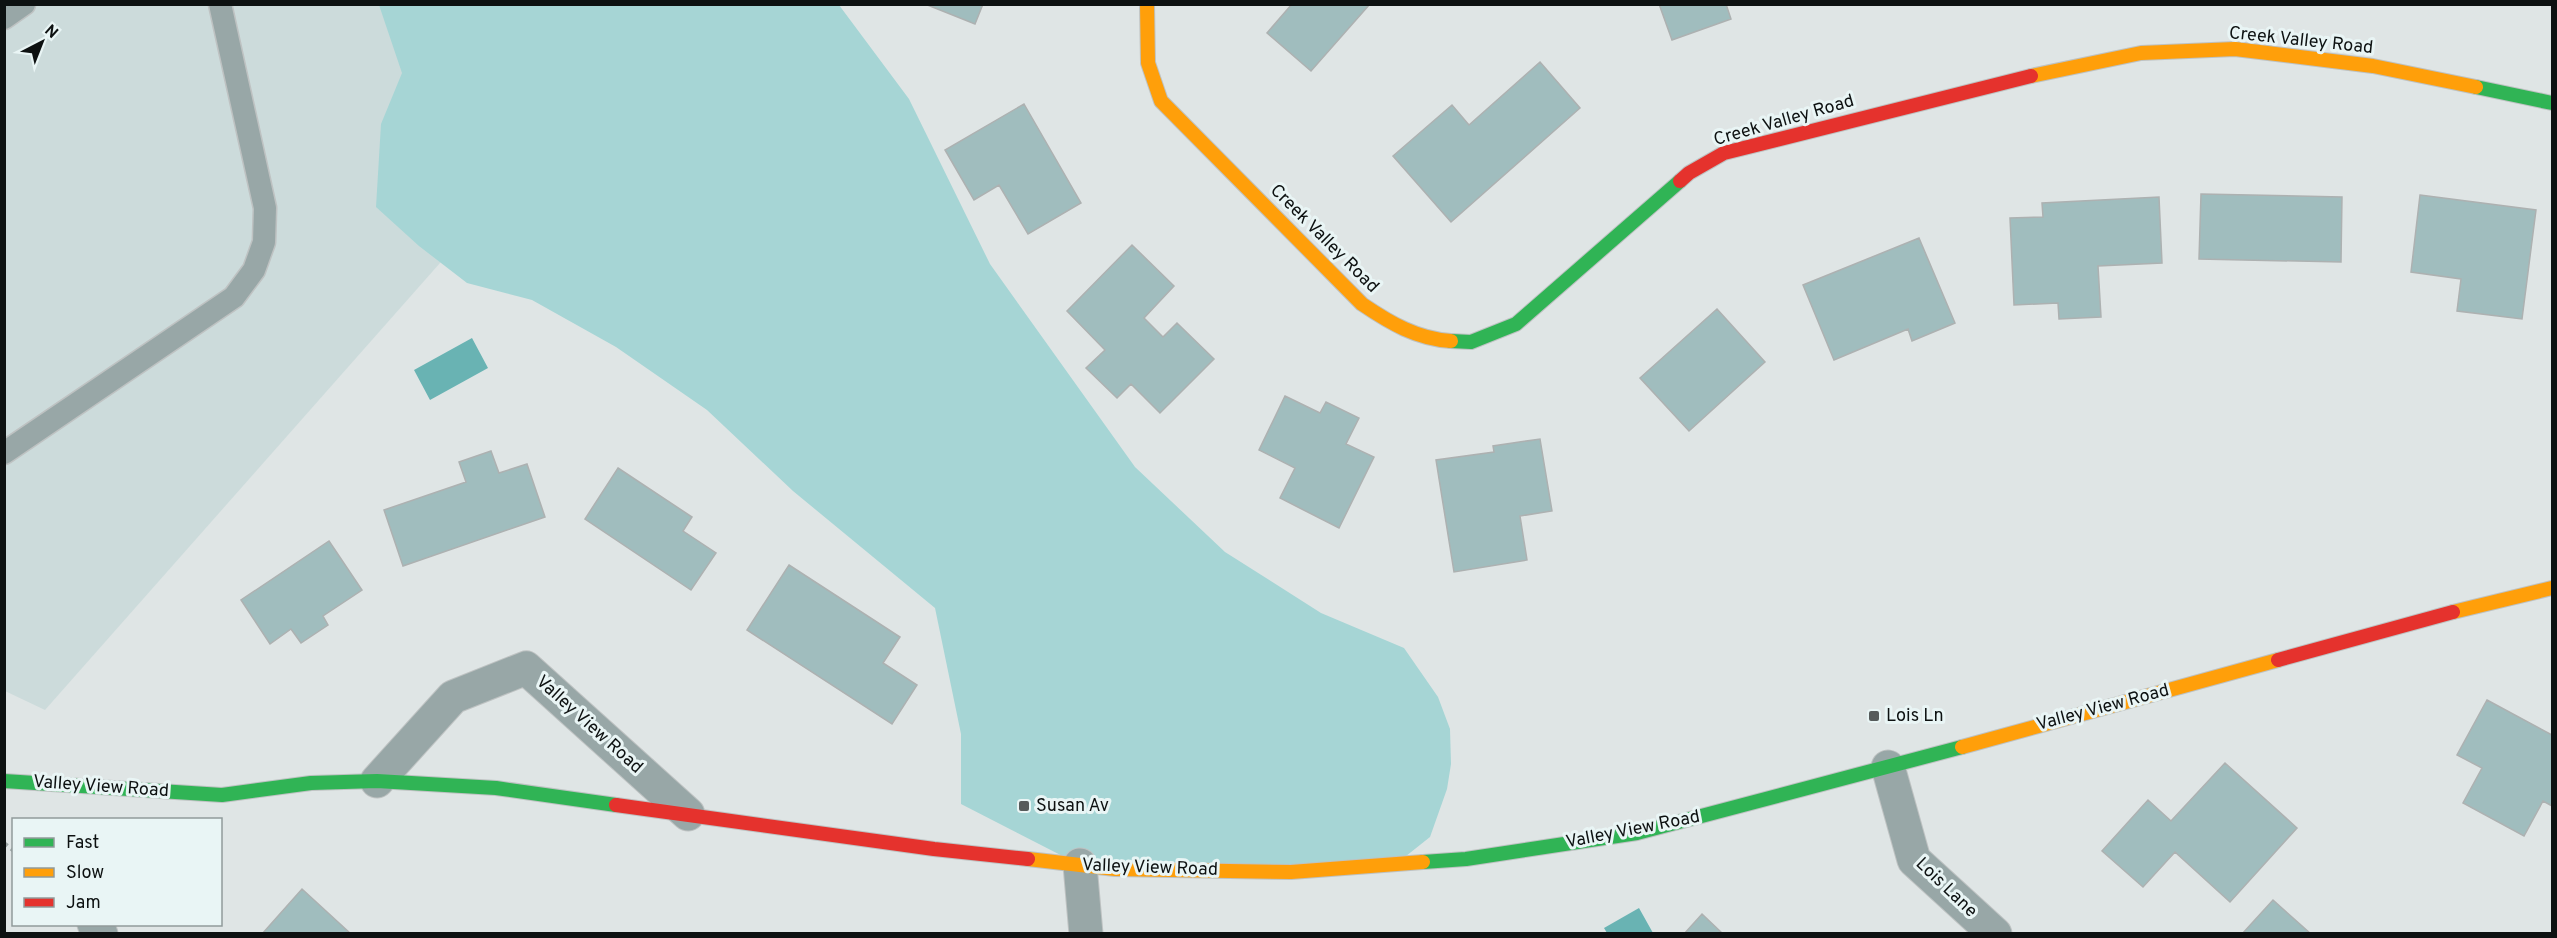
<svg xmlns="http://www.w3.org/2000/svg" width="2557" height="938" viewBox="0 0 2557 938" font-family="Overpass,sans-serif">
	<style>
		.built { fill: #ccdbdb }
		.green { fill: #a6d5d5 }
		.water { fill: #69b3b3 }
		.building { fill: #a0bdbe; stroke: #adb1b1; stroke-width: 1.5 }
		.lines { fill: none; stroke-linecap: round; stroke-linejoin: round }
		.lane-casing { stroke: #bec2c2; stroke-width: 25 }
		.street-casing { stroke: #bec2c2; stroke-width: 35 }
		.fast-casing { stroke: #bec2c2; stroke-width: 16 }
		.slow-casing { stroke: #bec2c2; stroke-width: 16 }
		.jam-casing { stroke: #bec2c2; stroke-width: 16 }
		.path { stroke: #9ca6a6; stroke-width: 4; stroke-dasharray: 4.5 4.5; stroke-linecap: butt }
		.lane { stroke: #98a7a7; stroke-width: 22 }
		.street { stroke: #98a7a7; stroke-width: 33 }
		.fast { stroke: #30b455; stroke-width: 14 }
		.slow { stroke: #ff9f0a; stroke-width: 14 }
		.jam { stroke: #e5322d; stroke-width: 14 }
		.poi-dot { fill: #565b5b; stroke: #e9f5f5; stroke-width: 2 }
		.labels { text-anchor: middle; dominant-baseline: central; stroke-width: 6; stroke-linejoin: round; paint-order: stroke }
		.street-label { font-size: 18px; fill: #0d1111; stroke: #e9f5f5 }
		.poi-label { font-size: 18px; fill: #0d1111; stroke: #e9f5f5; text-anchor: start }
	</style>
	<rect width="100%" height="100%" fill="#dfe5e5"/>
	<path class="built" d="M4,5h664l-623,705 -40,-19z"/>
	<path class="green" d="M379,5h460l70,94 81,165 145,203 90,85 96,61 83,35 34,49 12,32 1,35 -4,25 -17,48 -34,27 -316,1 -119,-61v-70l-26,-126 -142,-117 -86,-81 -91,-63 -84,-47 -65,-17 -48,-37 -43,-39 5,-83 21,-51z"/>
	<path class="water" d="M472,338l16,30 -58,32 -16,-30z
		M1639,908l14,25h-46l-3,-5z"/>
	<path class="building" d="M925,4h58l-8,20z
		M1292,4h78l-59,67 -44,-38z
		M1659,4h67l5,15 -59,21z
		M1540,62l40,46 -129,114 -58,-66 59,-51 17,20z
		M1024,104l57,99 -53,31 -29,-49 -25,15 -29,-50z
		M2201,194l141,3 -1,65 -142,-3z
		M2420,195l116,15 -14,109 -65,-8 4,-32 -50,-7z
		M2159,197l3,66 -64,3 3,51 -42,2 -1,-16 -44,2 -4,-87 33,-1 -1,-14z
		M1919,238l36,85 -43,18 -4,-12 -74,31 -31,-75z
		M1132,245l42,41 -30,32 19,19 14,-14 37,36 -54,54 -29,-29 -14,14 -31,-30 19,-18 -38,-39z
		M1717,309l48,53 -76,69 -49,-53z
		M1285,396l35,17 6,-11 33,16 -13,26 28,13 -35,71 -59,-30 15,-30 -36,-18z
		M1540,439l12,72 -32,5 7,44 -73,12 -18,-112 58,-8 -1,-6z
		M491,451l8,22 28,-9 18,53 -142,49 -19,-56 82,-28 -7,-20z
		M618,468l74,49 -9,14 33,22 -25,37 -106,-71z
		M329,541l33,49 -39,26 5,9 -27,18 -10,-14 -21,15 -29,-44z
		M789,565l111,72 -17,26 34,22 -25,39 -145,-94z
		M2487,700l65,35v71l-9,-5 -19,35 -61,-33 19,-35 -25,-13z
		M2225,763l72,65 -67,74 -55,-50 -32,35 -41,-36 46,-51 23,21z
		M302,889l49,45h-89z
		M2273,900l38,34h-69z
		M1702,914l21,20h-39z"/>
	<g class="lines">
		<g class="lane-casing">
			<path id="lane" d="M4,18l20,-14
				M4,453l230,-156 20,-27 10,-28 1,-34 -45,-204"/>
		</g>
		<g class="street-casing">
			<path id="street" d="M1888,767l26,93 81,74
				M377,781l76,-84 73,-29 162,146
				M1080,865l6,69
				M94,924l7,10"/>
		</g>
		<g class="fast-casing">
			<path id="fast" d="M2476,87l76,16
				M1451,341l20,1 45,-18 164,-143
				M4,781l218,14 89,-12 66,-2 119,7 120,17
				M1423,862l43,-3 171,-26 325,-86"/>
		</g>
		<g class="slow-casing">
			<path id="slow" d="M1147,4l1,59 13,38 201,203c28,19 55,35 89,37
				M2031,76l110,-23 94,-4 138,17 103,21
				M2453,612l99,-24
				M1962,747l316,-87
				M1028,859l87,10 176,3 132,-10"/>
		</g>
		<g class="jam-casing">
			<path id="jam" d="M1680,181l9,-8 35,-20 307,-77
				M2278,660l175,-48
				M616,805l318,44 94,10"/>
		</g>
		<path class="path" d="M4,843l10,8"/>
		<use href="#lane" class="lane"/>
		<use href="#street" class="street"/>
		<use href="#fast" class="fast"/>
		<use href="#slow" class="slow"/>
		<use href="#jam" class="jam"/>
	</g>
	<g class="poi-dot">
		<rect x="1868" y="710" width="12" height="12" rx="3"/>
		<rect x="1018" y="800" width="12" height="12" rx="3"/>
	</g>
	<g class="labels">
		<g class="street-label">
			<text transform="translate(2301 41) rotate(6)">Creek Valley Road</text>
			<text transform="translate(1784 121) rotate(-16)">Creek Valley Road</text>
			<text transform="translate(1324 239) rotate(45)">Creek Valley Road</text>
			<text transform="translate(2103 708) rotate(-15)">Valley View Road</text>
			<text transform="translate(589 725) rotate(42)">Valley View Road</text>
			<text transform="translate(101 787) rotate(4)">Valley View Road</text>
			<text transform="translate(1633 830) rotate(-11)">Valley View Road</text>
			<text transform="translate(1150 868) rotate(2)">Valley View Road</text>
			<text transform="translate(1946 888) rotate(44)">Lois Lane</text>
		</g>
		<g class="poi-label">
			<text x="1886" y="716">Lois Ln</text>
			<text x="1036" y="806">Susan Av</text>
		</g>
	</g>
	<rect width="2557" height="938" fill="none" stroke="#0d1111" stroke-width="12"/>
	<rect x="12" y="818" width="210" height="108" fill="#e9f5f5" stroke="#919a9a" stroke-width="1.5"/>
	<rect x="24" y="838" width="30" height="9" fill="#30b455" stroke="#919a9a" stroke-width="1.5"/>
	<text x="66" y="848" font-size="18" fill="#0d1111">Fast</text>
	<rect x="24" y="868" width="30" height="9" fill="#ff9f0a" stroke="#919a9a" stroke-width="1.5"/>
	<text x="66" y="878" font-size="18" fill="#0d1111">Slow</text>
	<rect x="24" y="898" width="30" height="9" fill="#e5322d" stroke="#919a9a" stroke-width="1.5"/>
	<text x="66" y="908" font-size="18" fill="#0d1111">Jam</text>
	<g transform="translate(42 42) rotate(42)" stroke="#e9f5f5" stroke-width="4.5" paint-order="stroke">
	<path d="M0-4.5L10 22L0 15L-10 22Z" fill="#0d1111"/>
	<text y="-9" font-size="16" font-weight="bold" text-anchor="middle" fill="#0d1111">N</text>
	</g>
</svg>
